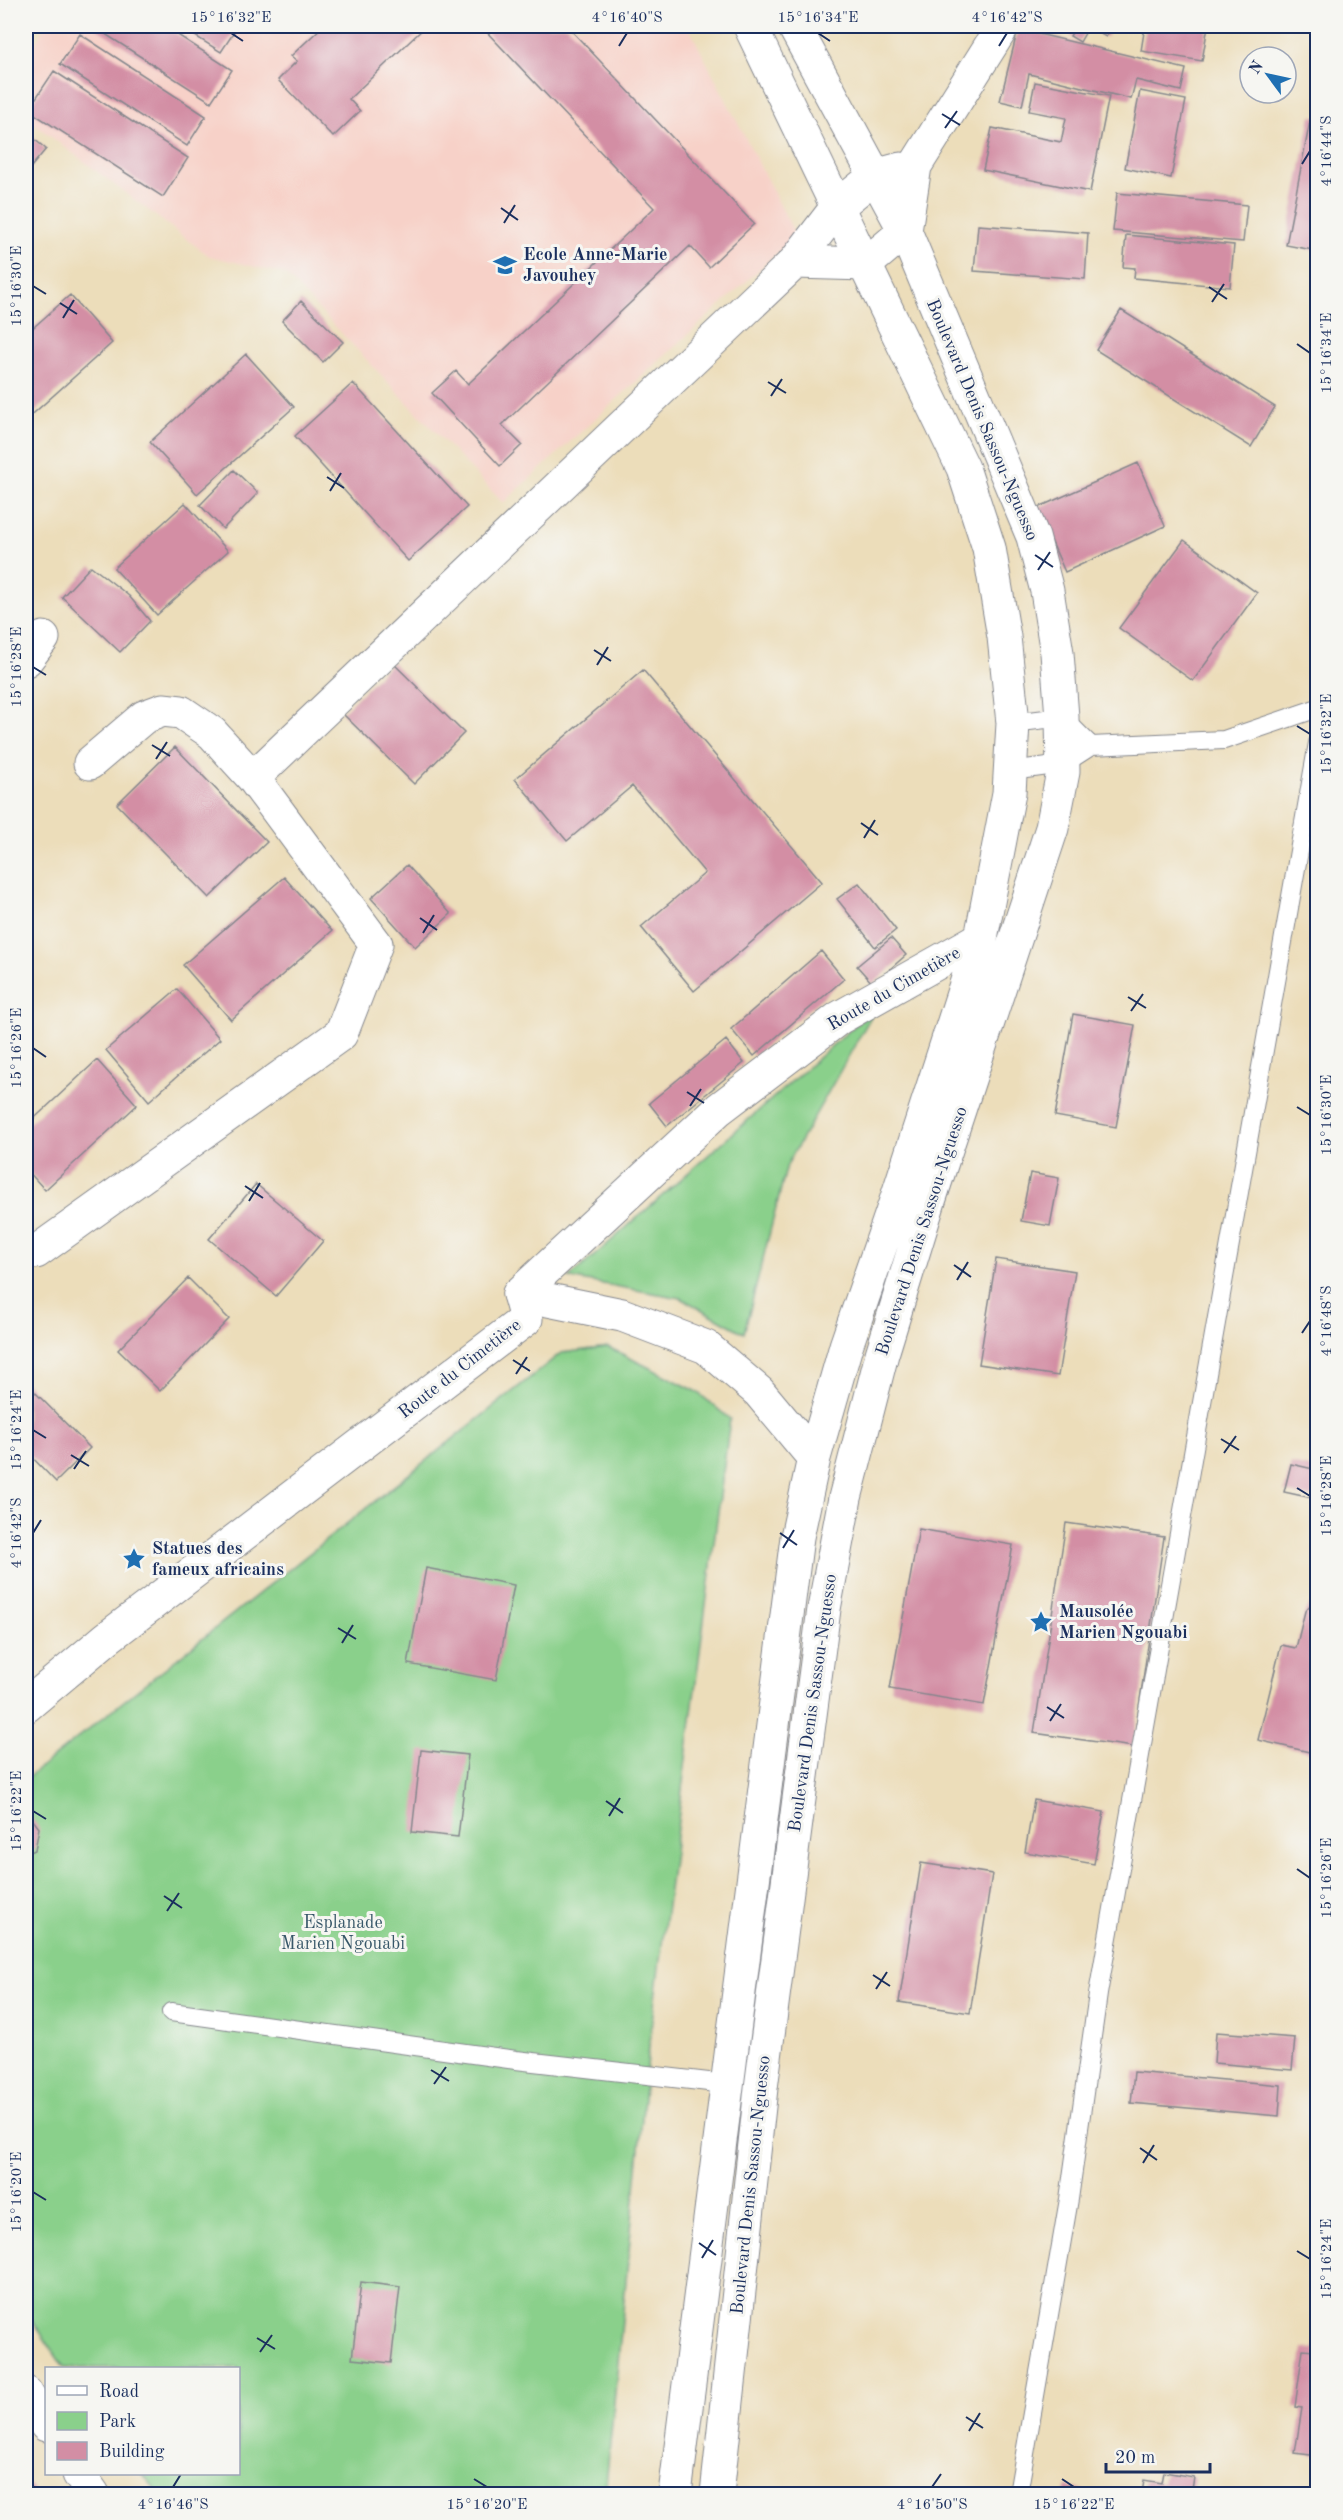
<svg xmlns="http://www.w3.org/2000/svg" width="1343" height="2520" viewBox="0 0 1343 2520" font-family="'Old Standard TT',serif">
	<style>
		.built { fill: #f7d1c8 }
		.green { fill: #8ad08b; stroke: #528074; stroke-width: 1.5 }
		.building { fill: #d38ea4 }
		.lines { fill: none; stroke-linecap: round; stroke-linejoin: round }
		.service-casing { stroke: #84868c; stroke-width: 20 }
		.minor-casing { stroke: #84868c; stroke-width: 35 }
		.tertiary-casing { stroke: #84868c; stroke-width: 35 }
		.secondary-casing { stroke: #84868c; stroke-width: 35 }
		.primary-casing { stroke: #84868c; stroke-width: 35 }
		.service { stroke: #fff; stroke-width: 18 }
		.minor { stroke: #fff; stroke-width: 33 }
		.tertiary { stroke: #fff; stroke-width: 33 }
		.secondary { stroke: #fff; stroke-width: 33 }
		.primary { stroke: #fff; stroke-width: 33 }
		.ticks { fill: none; stroke: #1b2f5e; stroke-width: 2 }
		.labels { text-anchor: middle; dominant-baseline: central; stroke-width: 6; stroke-linejoin: round; paint-order: stroke }
		.poi-label { font-size: 18px; font-weight: bold; fill: #1b2f5e; stroke: #f6f6f2; text-anchor: start }
		.street-label { font-size: 18px; fill: #1b2f5e; stroke: #f6f6f2 }
		.park-label { font-size: 18px; fill: #375769; stroke: #f6f6f2 }
		.neatline { fill: none; stroke: #1b2f5e; stroke-width: 2 }
		.ticks-label { font-size: 15px; text-anchor: middle; fill: #1b2f5e }
	</style>
	<rect width="100%" height="100%" fill="#f6f6f2"/>
	<filter id="ink" filterUnits="userSpaceOnUse"><feTurbulence type="fractalNoise" baseFrequency=".0167" numOctaves="2"/><feDisplacementMap in="SourceGraphic" scale="12" xChannelSelector="R" yChannelSelector="G"/><feConvolveMatrix kernelMatrix="1 2 1 2 8 2 1 2 1" color-interpolation-filters="sRGB"/></filter>
	<filter id="wash" filterUnits="userSpaceOnUse"><feTurbulence type="fractalNoise" baseFrequency=".008" numOctaves="4" result="noise"/><feDisplacementMap in="SourceGraphic" scale="24" xChannelSelector="R" yChannelSelector="G"/><feGaussianBlur stdDeviation="1.35" result="paint"/><feColorMatrix in="noise" values="0 0 0 0 0 0 0 0 0 0 0 0 0 0 0 0 0 1.4 0 .05"/><feComposite in="paint" operator="in"/></filter>
	<g filter="url(#wash)">
		<rect width="100%" height="100%" fill="#ecddba"/>
		<path class="built" d="M45,26h643l108,210 -293,267 -218,-229 -76,-18 -183,-138v-57z"/>
		<path class="green" d="M877,1006l-90,159 -43,168 -63,-35 -112,-20z
			M608,1347l88,44 34,28 -80,618 -45,457h-446l-16,-20h95v-106h-174l-38,-57v-532l535,-426z"/>
		<g id="blocks">
			<path class="building" d="M98,26h66l68,44 -21,32 -115,-74z
				M179,26h59l-17,26z
				M323,26h103l-77,73 11,12 -27,26 -55,-57 19,-19 -6,-5z
				M481,26h86l187,198 -45,43 -19,-21 -188,179 20,20 -22,21 -68,-73 24,-22 12,13 186,-176z
				M1076,26h13l-9,16 -10,-6z
				M1101,26h11l-6,11 -9,-5z
				M1145,26h63l-6,35 -61,-10z
				M1018,29l168,40 -5,22 -45,-11 -5,19 -102,-25 -7,32 -22,-5z
				M80,34l126,82 -19,30 -127,-82z
				M54,71l134,87 -25,39 -135,-87z
				M1035,82l74,14 -19,96 -107,-22 9,-42 69,14 5,-24 -37,-7z
				M1140,91l46,9 -15,78 -46,-10z
				M1311,116l7,1v134l-32,-6z
				M26,132l20,17 -20,24z
				M1117,193l130,12 -4,37 -130,-11z
				M978,225l110,8 -3,46 -111,-8z
				M1126,235l108,10 -4,42 -96,-9 1,-10 -12,-1z
				M70,295l42,48 -86,77v-86z
				M301,301l42,41 -20,20 -41,-41z
				M1121,310l154,97 -24,40 -155,-97z
				M246,354l48,53 -97,87 -47,-52z
				M353,383l114,124 -59,54 -113,-125z
				M1138,463l27,63 -100,46 -28,-64z
				M234,470l24,23 -35,36 -23,-24z
				M185,503l43,48 -71,64 -43,-47z
				M1184,540l73,53 -64,88 -74,-53z
				M91,566l38,30 21,25 -30,31 -58,-55z
				M392,662l72,71 -50,51 -72,-71z
				M643,670l179,212 -128,109 -53,-64 64,-54 -73,-87 -65,55 -52,-62z
				M175,747l92,95 -58,56 -92,-94z
				M407,865l44,49 -36,33 -44,-49z
				M284,877l48,54 -101,89 -48,-55z
				M859,883l37,47 -21,17 -38,-48z
				M891,938l15,17 -33,29 -16,-18z
				M821,951l23,28 -90,77 -23,-27z
				M177,989l43,50 -71,62 -43,-51z
				M1073,1014l62,11 -19,102 -61,-11z
				M726,1040l18,23 -77,63 -18,-23z
				M97,1060l40,45 -92,85 -19,-21v-43z
				M1030,1173l29,5 -9,48 -29,-5z
				M256,1184l67,57 -47,55 -67,-57z
				M996,1259l79,12 -17,105 -79,-12z
				M188,1278l41,41 -69,72 -42,-41z
				M26,1383l64,65 -34,34 -30,-31z
				M1291,1464l27,6 -6,28 -28,-6z
				M1066,1523l98,14 -31,210 -99,-14z
				M919,1529l94,16 -29,160 -94,-16z
				M426,1568l88,17 -18,95 -88,-16z
				M1318,1601v153l-60,-14 23,-95 15,3 9,-37 6,-7z
				M421,1750l47,5 -10,82 -46,-5z
				M1034,1800l70,12 -10,52 -69,-12z
				M26,1811l13,17 -4,22 -9,4z
				M921,1863l71,11 -22,139 -71,-11z
				M1216,2032l79,6 -3,32 -78,-7z
				M1134,2072l147,13 -2,31 -148,-13z
				M361,2282l39,5 -9,76 -39,-4z
				M1316,2336h2v120l-23,-3 7,-45 -7,-1 8,-58 11,1z
				M1164,2472l30,5 -2,13 12,2v2h-62l2,-14 18,3z
				M26,2480l10,14h-10z
				M1067,2486l11,2 12,6h-26z"/>
		</g>
	</g>
	<g filter="url(#ink)">
		<use href="#blocks" fill-opacity="0" stroke="#84868c" stroke-width="1.5"/>
		<g class="lines">
			<g class="service-casing">
				<path id="service" d="M1013,723l49,-6 29,29
					M1011,771l52,-7 28,-18 133,-6 94,-32
					M171,2012l345,48 210,24
					M1018,2494l51,-295 29,-205 220,-1251"/>
			</g>
			<g class="minor-casing">
				<path id="minor" d="M795,262l71,2
					M26,660l17,-22
					M253,778l542,-516 43,-56
					M36,1252l305,-218 35,-90 -123,-166 -41,-45 -31,-21 -18,-2 -19,7 -54,46
					M26,1706l81,-68 419,-319 -7,-25 200,-185 120,-91 142,-80"/>
			</g>
			<g class="tertiary-casing">
				<path id="tertiary" d="M26,2393l20,32
					M79,2474l14,20"/>
			</g>
			<g class="secondary-casing">
				<path id="secondary" d="M838,206l37,-30 26,-7
					M866,264l39,-33 10,-65 88,-140"/>
			</g>
			<g class="primary-casing">
				<path id="primary" d="M519,1294l103,21 84,32 53,45 55,66
					M675,2494l122,-957 17,-79 32,-112 50,-145 85,-263 28,-145 4,-70 -9,-86 -15,-89 -26,-80 -213,-442
					M717,2494l44,-406 63,-479 21,-111 37,-144 47,-153 123,-373 11,-56 -1,-55 -5,-64 -10,-62 -14,-54 -128,-306 -111,-205"/>
			</g>
			<use href="#service" class="service"/>
			<use href="#minor" class="minor"/>
			<use href="#tertiary" class="tertiary"/>
			<use href="#secondary" class="secondary"/>
			<use href="#primary" class="primary"/>
		</g>
	</g>
	<path class="ticks" d="M231,33l12,8M818,33l12,8M619,46l8,-13M999,46l8,-13M942,114l18,11M945,128l12,-17M1302,164l8,-13M501,208l17,12M504,223l11,-18M33,286l13,8M1209,287l18,12M1212,302l12,-18M60,303l17,11M63,318l11,-18M1297,344l13,9M768,382l18,11M771,396l11,-17M327,477l17,11M330,491l11,-18M1035,555l18,12M1038,570l12,-18M594,650l17,11M597,665l11,-18M33,667l13,8M1297,726l13,8M152,745l18,11M156,759l11,-17M861,823l17,12M864,838l11,-18M420,918l17,12M423,933l11,-18M1128,997l18,11M1131,1011l12,-17M33,1048l13,9M687,1092l17,11M690,1106l11,-17M1297,1107l13,8M245,1186l18,12M249,1201l11,-18M954,1265l17,12M957,1280l11,-18M1302,1333l8,-12M513,1360l17,11M516,1374l11,-17M33,1430l13,8M1221,1439l18,11M1224,1453l12,-17M71,1455l18,11M74,1469l12,-18M1297,1488l13,8M33,1533l8,-13M780,1533l17,12M783,1548l11,-18M338,1628l18,11M342,1643l11,-18M1047,1707l17,11M1050,1721l11,-17M606,1801l17,12M33,1811l13,8M609,1816l11,-18M1297,1869l13,9M164,1896l18,12M167,1911l12,-18M873,1975l17,11M876,1989l11,-17M431,2070l18,11M434,2084l12,-17M1140,2148l17,12M1143,2163l11,-18M33,2192l13,8M699,2243l17,12M1297,2251l13,8M702,2258l11,-18M257,2338l18,11M260,2352l12,-17M966,2417l17,11M969,2431l11,-18M474,2479l13,8M1062,2479l12,8M173,2487l8,-13M932,2487l9,-13"/>
	<defs>
		<g id="school-bare" transform="scale(1.8)"><path d="M0-5L7-2L0 1L-7-2ZM-4 1L0 2.5L4 1V4Q0 6-4 4Z" fill="#1f6fb2" stroke="#f6f6f2" stroke-width="2.5" paint-order="stroke"/></g>
		<g id="sight-bare" transform="scale(1.8)"><path d="M0-6L1.8-2.2L6-1.7L2.9 1.2L3.7 5.4L0 3.3L-3.7 5.4L-2.9 1.2L-6-1.7L-1.8-2.2Z" fill="#1f6fb2" stroke="#f6f6f2" stroke-width="2.5" paint-order="stroke"/></g>
	</defs>
	<g fill-rule="evenodd">
		<use href="#school-bare" x="505" y="265"/>
		<use href="#sight-bare" x="134" y="1559"/>
		<use href="#sight-bare" x="1041" y="1622"/>
	</g>
	<g class="labels">
		<g class="poi-label">
			<text x="523" y="255">Ecole Anne-Marie<tspan x="523" dy="21">Javouhey</tspan></text>
			<text x="152" y="1549">Statues des<tspan x="152" dy="21">fameux africains</tspan></text>
			<text x="1059" y="1612">Mausolée<tspan x="1059" dy="21">Marien Ngouabi</tspan></text>
		</g>
		<g class="street-label">
			<text transform="translate(982 420) rotate(67)">Boulevard Denis Sassou-Nguesso</text>
			<text transform="translate(894 989) rotate(-30)">Route du Cimetière</text>
			<text transform="translate(922 1231) rotate(-72)">Boulevard Denis Sassou-Nguesso</text>
			<text transform="translate(460 1369) rotate(-38)">Route du Cimetière</text>
			<text transform="translate(813 1703) rotate(-82)">Boulevard Denis Sassou-Nguesso</text>
			<text transform="translate(751 2185) rotate(-84)">Boulevard Denis Sassou-Nguesso</text>
		</g>
		<g class="park-label">
			<text x="343" y="1923">Esplanade<tspan x="343" dy="21">Marien Ngouabi</tspan></text>
		</g>
	</g>
	<rect width="1343" height="2520" fill="none" stroke="#f6f6f2" stroke-width="66"/>
	<rect x="45" y="2367" width="195" height="108" fill="#f6f6f2" stroke="#9ea6b7" stroke-width="1.5"/>
	<rect x="57" y="2386" width="30" height="9" fill="#ffffff" stroke="#9ea6b7" stroke-width="1.5"/>
	<text x="99" y="2397" font-size="18" fill="#1b2f5e">Road</text>
	<rect x="57" y="2412" width="30" height="18" fill="#8ad08b" stroke="#9ea6b7" stroke-width="1.5"/>
	<text x="99" y="2427" font-size="18" fill="#1b2f5e">Park</text>
	<rect x="57" y="2442" width="30" height="18" fill="#d38ea4" stroke="#9ea6b7" stroke-width="1.5"/>
	<text x="99" y="2457" font-size="18" fill="#1b2f5e">Building</text>
	<g transform="translate(1268 75) rotate(303)"><circle r="28" fill="#f6f6f2" stroke="#9ea6b7" stroke-width="1.5"/>
	<path d="M0-4.5L10 22L0 15L-10 22Z" fill="#1f6fb2"/>
	<text y="-9" font-size="16" font-weight="bold" text-anchor="middle" fill="#1b2f5e">N</text>
	</g>
	<path d="M1106 2463v9h104v-9" fill="none" stroke="#1b2f5e" stroke-width="3"/>
	<text x="1115" y="2463" font-size="18" fill="#1b2f5e" stroke="#f6f6f2" stroke-width="4.5" paint-order="stroke">20 m</text>
	<rect x="33" y="33" width="1277" height="2454" class="neatline"/>
	<g class="ticks-label">
		<text x="231" y="22">15°16'32"E</text>
		<text x="627" y="22">4°16'40"S</text>
		<text x="818" y="22">15°16'34"E</text>
		<text x="1007" y="22">4°16'42"S</text>
		<text transform="translate(1326 151) rotate(-90)" y="5">4°16'44"S</text>
		<text transform="translate(16 286) rotate(-90)" y="5">15°16'30"E</text>
		<text transform="translate(1326 353) rotate(-90)" y="5">15°16'34"E</text>
		<text transform="translate(16 667) rotate(-90)" y="5">15°16'28"E</text>
		<text transform="translate(1326 734) rotate(-90)" y="5">15°16'32"E</text>
		<text transform="translate(16 1048) rotate(-90)" y="5">15°16'26"E</text>
		<text transform="translate(1326 1115) rotate(-90)" y="5">15°16'30"E</text>
		<text transform="translate(1326 1321) rotate(-90)" y="5">4°16'48"S</text>
		<text transform="translate(16 1430) rotate(-90)" y="5">15°16'24"E</text>
		<text transform="translate(1326 1496) rotate(-90)" y="5">15°16'28"E</text>
		<text transform="translate(16 1533) rotate(-90)" y="5">4°16'42"S</text>
		<text transform="translate(16 1811) rotate(-90)" y="5">15°16'22"E</text>
		<text transform="translate(1326 1878) rotate(-90)" y="5">15°16'26"E</text>
		<text transform="translate(16 2192) rotate(-90)" y="5">15°16'20"E</text>
		<text transform="translate(1326 2259) rotate(-90)" y="5">15°16'24"E</text>
		<text x="173" y="2509">4°16'46"S</text>
		<text x="487" y="2509">15°16'20"E</text>
		<text x="932" y="2509">4°16'50"S</text>
		<text x="1074" y="2509">15°16'22"E</text>
	</g>
</svg>
